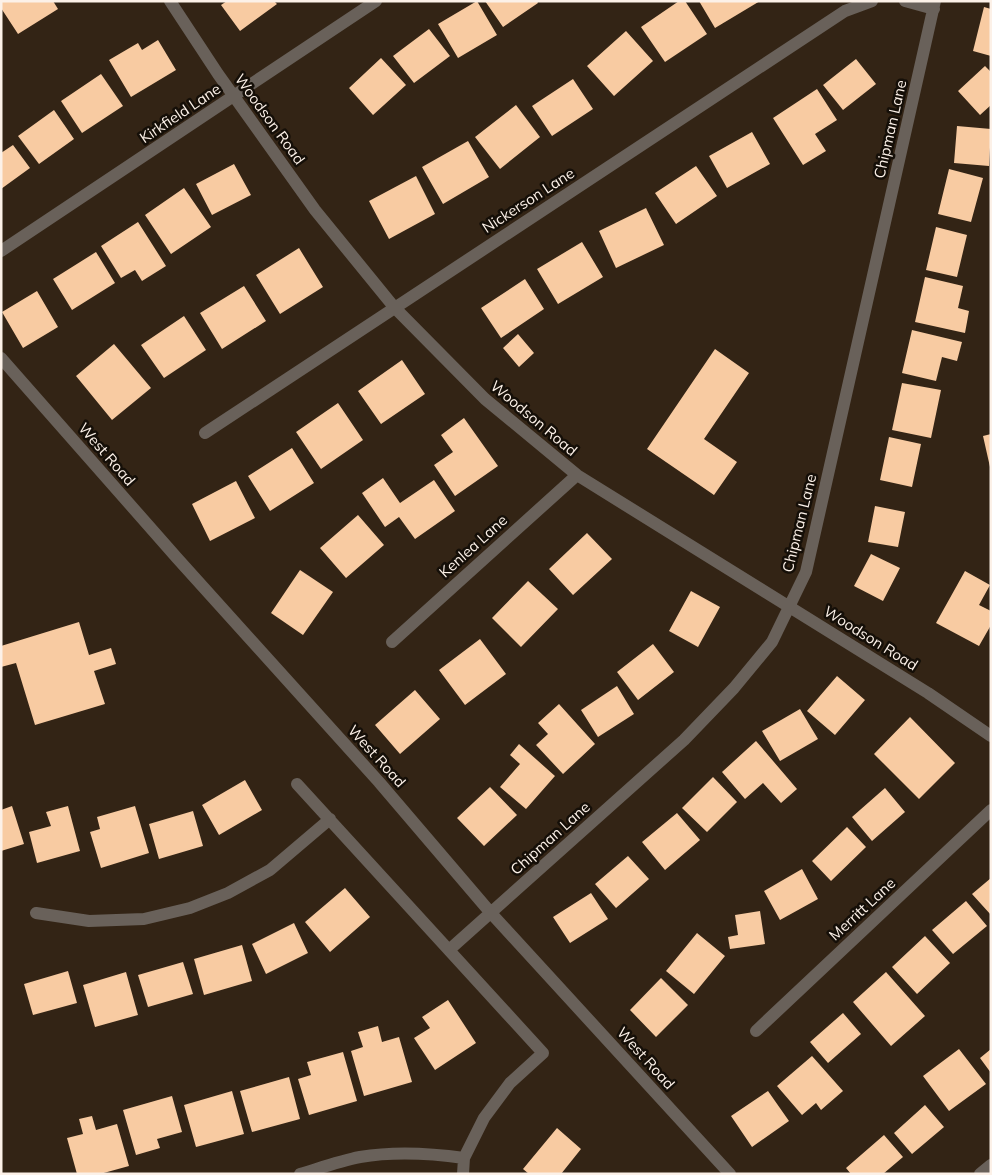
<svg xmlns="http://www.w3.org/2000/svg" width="992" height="1175" viewBox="0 0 992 1175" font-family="Mulish,sans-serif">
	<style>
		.building { fill: #f8cba2 }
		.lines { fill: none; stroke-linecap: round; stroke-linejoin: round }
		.minor { stroke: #69615a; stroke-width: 12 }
		.labels { text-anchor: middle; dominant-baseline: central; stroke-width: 5; stroke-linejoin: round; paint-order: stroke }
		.street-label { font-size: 15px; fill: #fcf1e8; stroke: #150f08 }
	</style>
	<rect width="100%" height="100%" fill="#332415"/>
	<path class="building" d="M1,1h52l5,8 -40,25 -17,-26z
		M227,1h47l3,3 -37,27 -19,-26z
		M477,1l20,34 -39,23 -20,-34z
		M485,1h52l1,2 -35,24z
		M679,1h6l22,33 -42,28 -24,-35z
		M699,1h61l-45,27z
		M984,7l7,2v47l-18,-5z
		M429,29l21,27 -36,27 -21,-27z
		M626,31l27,30 -39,35 -27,-30z
		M158,40l18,30 -45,27 -22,-37 29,-17 4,7z
		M381,58l25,27 -33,30 -24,-27z
		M856,59l20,25 -33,26 -20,-25z
		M985,66l6,6v33l-11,10 -22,-24z
		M101,74l22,32 -41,27 -21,-32z
		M573,79l20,30 -41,27 -20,-30z
		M817,89l20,31 -22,14 11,17 -23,14 -30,-47z
		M516,105l24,32 -40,32 -25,-32z
		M54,110l20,29 -35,25 -21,-28z
		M957,126l34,3 -2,37 -35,-3z
		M752,132l18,32 -43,24 -18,-32z
		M468,141l21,36 -46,27 -21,-37z
		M13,145l17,23 -29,21v-36z
		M234,164l17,31 -39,20 -16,-31z
		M696,166l21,30 -41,28 -21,-31z
		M949,169l34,9 -12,44 -33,-8z
		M416,176l19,38 -46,25 -20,-38z
		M184,188l27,39 -40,27 -26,-39z
		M646,208l18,37 -48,23 -17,-37z
		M138,222l28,44 -24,15 -7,-11 -14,8 -20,-32z
		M936,227l31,8 -10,42 -31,-7z
		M582,242l21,35 -45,27 -21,-35z
		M299,248l24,39 -43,27 -24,-39z
		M96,252l19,31 -43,27 -19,-31z
		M925,277l38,9 -5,22 11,3 -4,22 -50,-11z
		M525,279l19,30 -43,29 -20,-30z
		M244,286l22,35 -44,28 -22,-36z
		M37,291l21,36 -35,21 -21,-36z
		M184,316l22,34 -42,28 -23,-33z
		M912,330l50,12 -5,19 -15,-4 -6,24 -34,-8z
		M518,334l16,19 -15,14 -16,-19z
		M114,344l37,44 -39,32 -36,-44z
		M715,349l34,24 -45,66 33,23 -23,33 -67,-46z
		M402,360l23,34 -44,30 -23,-33z
		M902,383l39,7 -10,48 -39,-8z
		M338,403l25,37 -42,29 -25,-37z
		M464,418l34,48 -43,30 -21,-31 19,-13 -12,-17z
		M991,434v33h-1l-7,-31z
		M889,437l32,7 -9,43 -32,-7z
		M292,448l22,35 -44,28 -22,-35z
		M383,478l17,25 34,-23 21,31 -40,28 -16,-22 -14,10 -23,-34z
		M236,481l19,37 -45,23 -18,-37z
		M875,506l30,6 -7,35 -30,-5z
		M358,515l26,30 -38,33 -26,-30z
		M587,533l25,26 -39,36 -24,-26z
		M871,554l29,14 -17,33 -29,-15z
		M300,570l33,22 -30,43 -32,-22z
		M965,571l25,14 -11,20 12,6v14l-12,21 -43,-23z
		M528,581l30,28 -37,38 -29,-29z
		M691,591l29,16 -22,40 -29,-16z
		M79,622l10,33 22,-7 5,16 -22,7 11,33 -70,21 -19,-62 -15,4v-21z
		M480,639l26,35 -41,31 -26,-35z
		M653,644l21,28 -36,28 -21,-28z
		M837,676l28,24 -30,35 -28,-24z
		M617,686l17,28 -36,23 -17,-27z
		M415,690l25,29 -40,35 -25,-29z
		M559,704l36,40 -32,30 -27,-29 12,-11 -10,-11z
		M800,709l18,30 -38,22 -18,-30z
		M910,717l45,46 -36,36 -45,-45z
		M756,741l41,48 -16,14 -18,-20 -18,16 -23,-27z
		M519,744l36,32 -29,33 -26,-22 20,-23 -10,-9z
		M713,777l24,25 -30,30 -25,-24z
		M245,780l17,30 -43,25 -17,-30z
		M490,787l27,28 -33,31 -27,-28z
		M885,788l20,24 -33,29 -20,-24z
		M12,806l12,38 -23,7v-41z
		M68,806l12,45 -43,12 -8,-31 22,-6 -5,-14z
		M135,806l14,47 -48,15 -11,-36 10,-3 -3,-12z
		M193,811l10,35 -44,13 -10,-35z
		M677,813l23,27 -35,30 -23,-28z
		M847,827l19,20 -35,34 -19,-20z
		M628,856l21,23 -33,29 -21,-24z
		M802,869l16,30 -38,21 -16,-29z
		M991,878v37l-19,-21z
		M345,888l25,29 -40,35 -25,-30z
		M591,893l17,26 -38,24 -17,-26z
		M966,901l21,25 -34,28 -21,-24z
		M760,911l5,33 -35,5 -2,-12 10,-2 -3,-20z
		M294,923l14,30 -42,21 -14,-30z
		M697,933l28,23 -31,38 -28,-23z
		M925,936l25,27 -33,31 -25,-27z
		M242,945l10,36 -48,14 -10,-36z
		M183,962l10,32 -45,13 -10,-32z
		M68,971l9,32 -44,12 -9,-31z
		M126,972l12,43 -43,12 -12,-42z
		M886,972l39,44 -34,30 -38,-44z
		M661,978l27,27 -32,32 -26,-27z
		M448,1000l28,43 -41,27 -21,-32 16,-10 -8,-11z
		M843,1013l18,21 -33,29 -18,-21z
		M378,1026l4,16 17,-5 13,45 -48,14 -13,-45 12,-4 -5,-15z
		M959,1049l27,35 -37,27 -26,-35z
		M991,1049v24l-11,-15z
		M343,1052l14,49 -48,14 -11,-36 13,-4 -4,-13z
		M812,1056l31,35 -22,19 -5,-7 -14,12 -25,-29z
		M289,1077l11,42 -48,13 -12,-41z
		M232,1091l12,43 -48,13 -12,-42z
		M768,1091l21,30 -37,26 -21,-31z
		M172,1096l10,36 -25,7 3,9 -24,7 -13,-45z
		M925,1105l19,22 -32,27 -18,-21z
		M92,1116l4,14 21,-6 12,42 -29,8h-23l-10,-36 16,-4 -4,-15z
		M557,1128l24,21 -20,25h-32l-6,-5z
		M884,1135l19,22 -20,17h-32l-5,-6z"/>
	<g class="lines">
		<path class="minor" d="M170,1l48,73 97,136 79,97 91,92 92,76 351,218 63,43
			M905,1l29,8
			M1,251l375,-250
			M1,358l176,200 202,224 111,130 240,262
			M205,433l640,-422 27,-10
			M392,642l185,-167
			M297,784l246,269 -33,30 -26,35 -20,40 -1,16
			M36,913l53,8 55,-2 46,-11 38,-15 42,-23 60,-51
			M449,950l235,-210 50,-52 38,-46 34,-70 129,-571
			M756,1031l235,-221
			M300,1174c20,-6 40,-13 60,-17 35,-6 69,-4 104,1
			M980,1174l11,-9"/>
	</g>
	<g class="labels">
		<g class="street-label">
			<text transform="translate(180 113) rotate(-34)">Kirkfield Lane</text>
			<text transform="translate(270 119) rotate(54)">Woodson Road</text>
			<text transform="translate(890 129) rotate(-77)">Chipman Lane</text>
			<text transform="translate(528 200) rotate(-33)">Nickerson Lane</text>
			<text transform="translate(534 418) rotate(40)">Woodson Road</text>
			<text transform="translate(107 454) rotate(49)">West Road</text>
			<text transform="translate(799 523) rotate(-76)">Chipman Lane</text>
			<text transform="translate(473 546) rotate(-42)">Kenlea Lane</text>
			<text transform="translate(871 638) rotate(32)">Woodson Road</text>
			<text transform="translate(377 756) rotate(48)">West Road</text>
			<text transform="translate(550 838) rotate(-42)">Chipman Lane</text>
			<text transform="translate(862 909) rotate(-43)">Merritt Lane</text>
			<text transform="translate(646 1058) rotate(48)">West Road</text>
		</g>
	</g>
	<rect width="992" height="1175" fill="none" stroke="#fcf1e8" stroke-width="5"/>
</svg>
